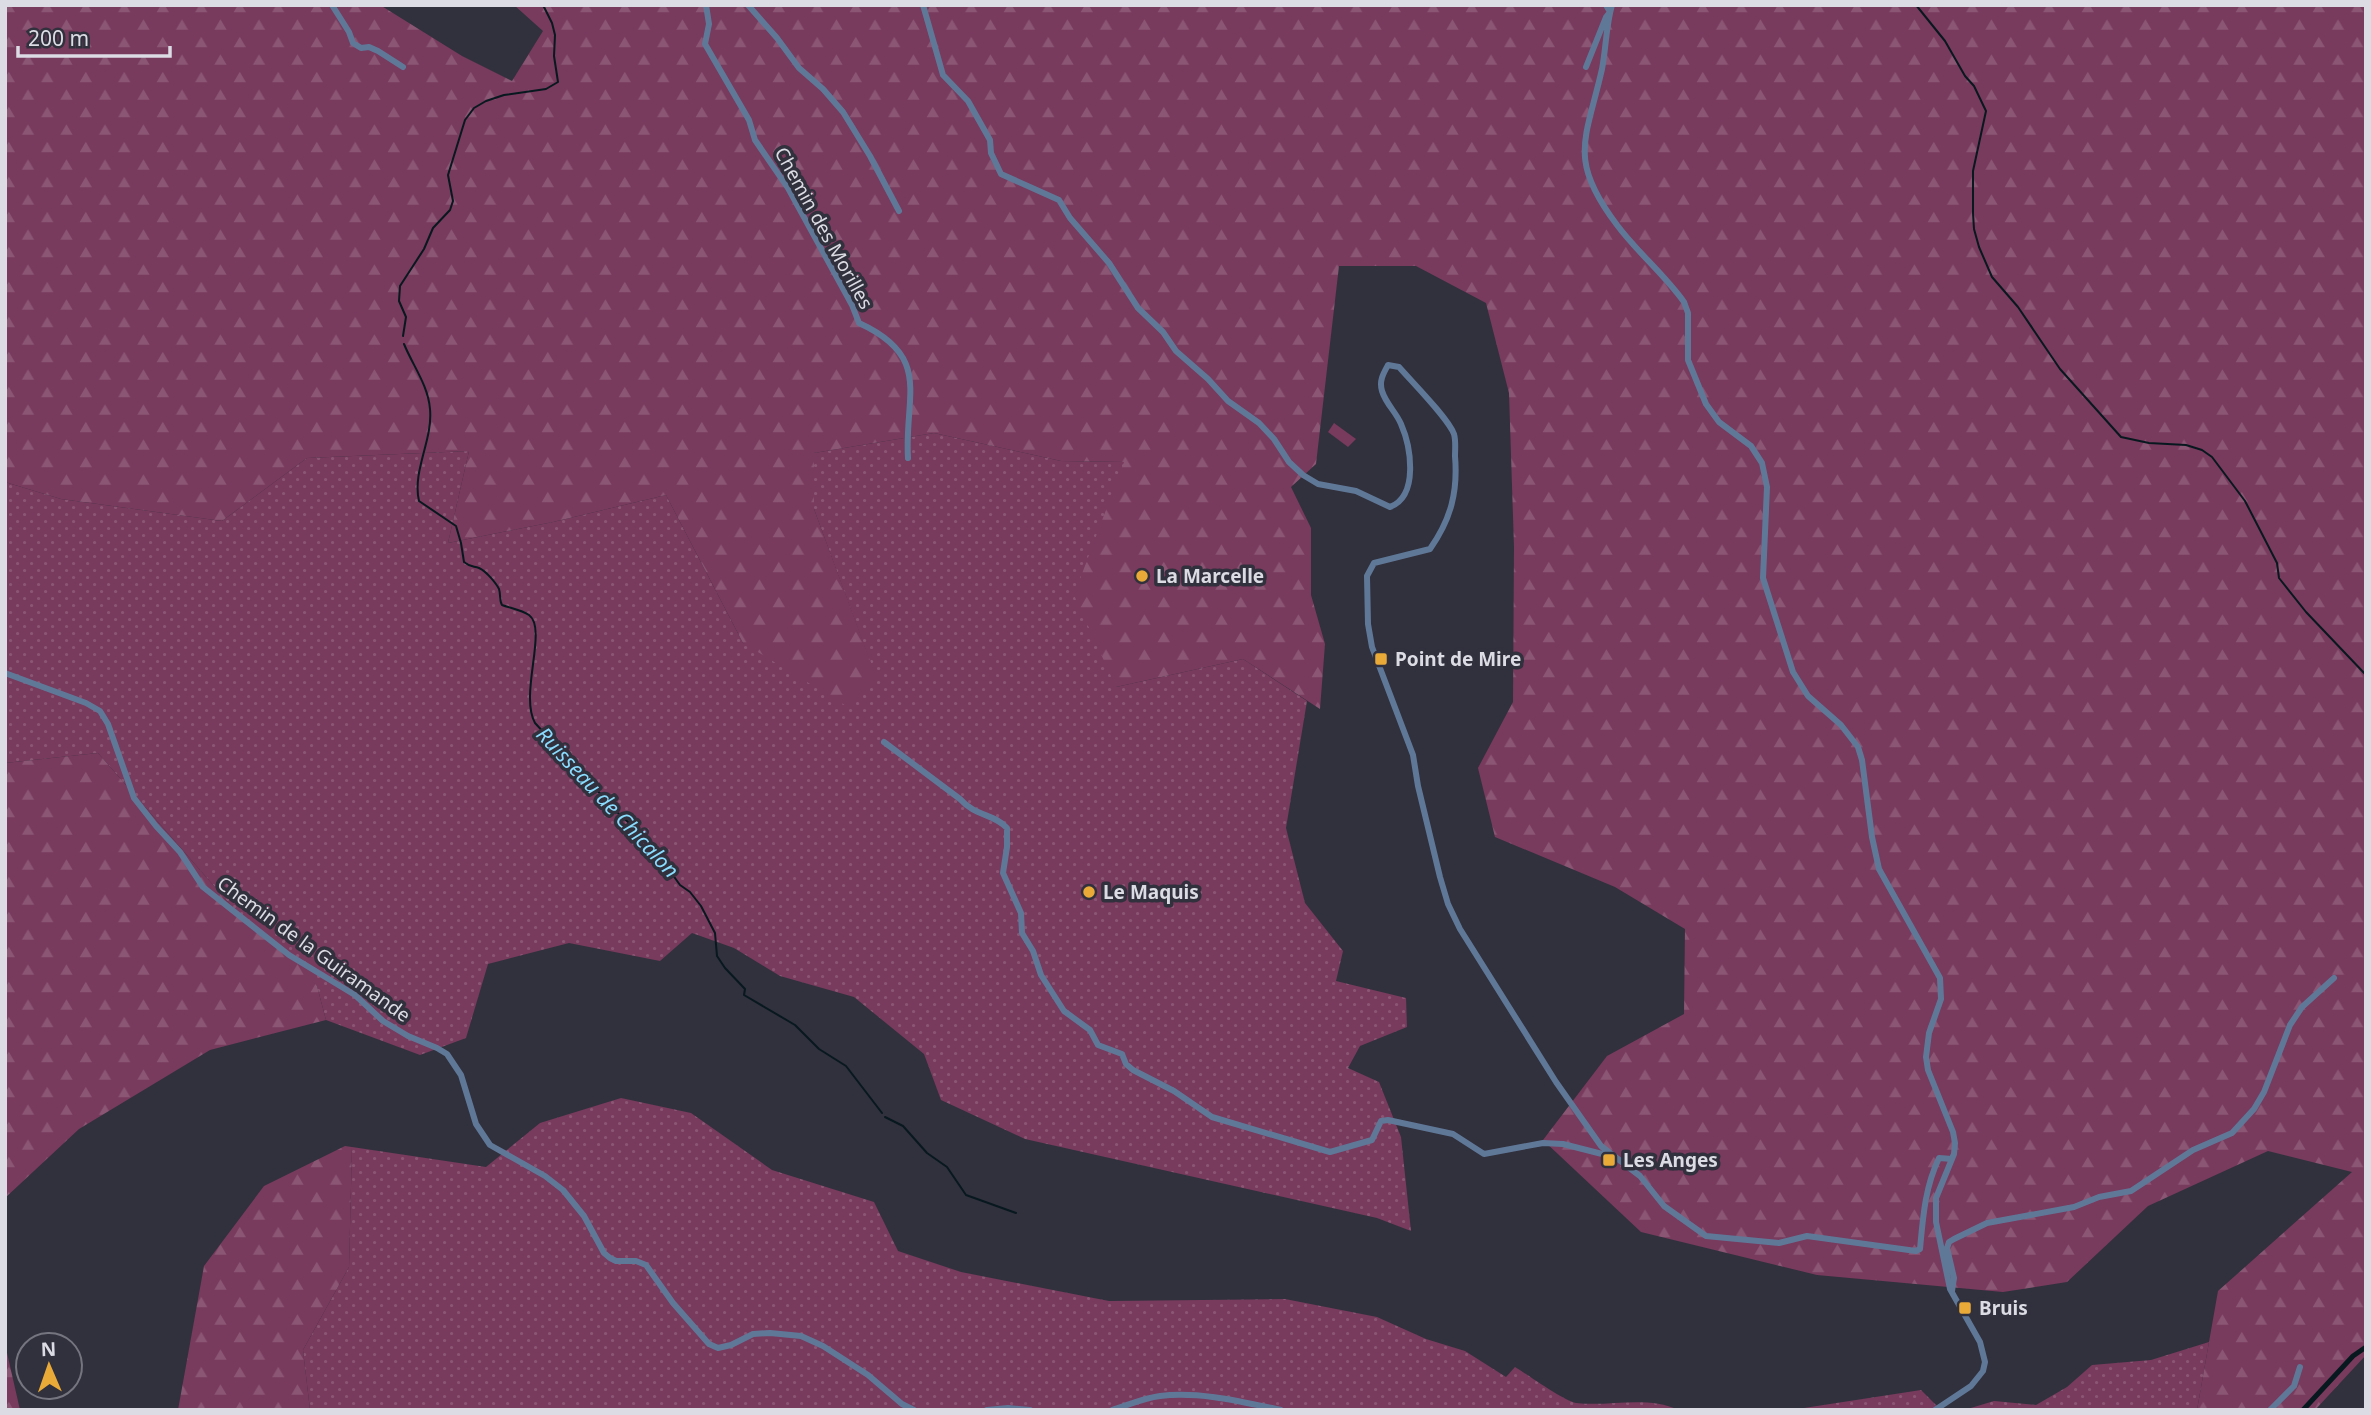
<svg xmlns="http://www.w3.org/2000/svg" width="2371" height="1415" viewBox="0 0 2371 1415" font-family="'Noto Sans',sans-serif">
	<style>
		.grass { fill: url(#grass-dots) }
		.forest { fill: url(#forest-firs) }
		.park { fill: #783a5d }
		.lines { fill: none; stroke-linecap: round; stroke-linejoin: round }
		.stream { stroke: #08181f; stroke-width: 2 }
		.canal { stroke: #08181f; stroke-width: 5 }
		.minor { stroke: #607898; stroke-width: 6 }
		.poi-dot { fill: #eaaa38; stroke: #31303d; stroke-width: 2.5 }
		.labels { text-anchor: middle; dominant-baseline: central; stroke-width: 7; stroke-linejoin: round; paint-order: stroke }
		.street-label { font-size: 19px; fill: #dcdce4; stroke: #31303d }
		.poi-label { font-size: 19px; font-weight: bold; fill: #dcdce4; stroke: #31303d; text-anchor: start }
		.water-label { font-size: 21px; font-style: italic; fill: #89dcfe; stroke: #31303d }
	</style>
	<defs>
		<pattern id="grass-dots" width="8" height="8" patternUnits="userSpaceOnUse" patternTransform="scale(1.75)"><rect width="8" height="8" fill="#783a5d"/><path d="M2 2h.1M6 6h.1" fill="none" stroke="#8b5674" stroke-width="1.8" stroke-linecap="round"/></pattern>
		<pattern id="forest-firs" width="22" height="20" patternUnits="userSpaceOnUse" patternTransform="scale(1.75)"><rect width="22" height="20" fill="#783a5d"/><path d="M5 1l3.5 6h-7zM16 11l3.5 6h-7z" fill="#8b5674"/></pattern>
	</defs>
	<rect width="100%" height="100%" fill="#31303d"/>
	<path class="grass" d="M934,433l127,28 63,1 -8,225 127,-28 64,42 -21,127 19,75 38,48 -7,30 70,17 1,29 -47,19 -12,22 31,14 22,55 10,94 -34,-13 -352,-79 -84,-39 -17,-46 -70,-57 -74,-21 -46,-28 -42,-15 -32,28 -91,-18 -81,21 -22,74 -46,17 -94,-35 -9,-34 -83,-77 -136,-156 -93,10v-281l56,17 161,22 85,-63 162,-7 -21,92 105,-21 113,-27 77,148 133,35 -62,-169v-56z
		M621,1098l70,15 81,57 102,32 24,49 63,21 148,29 176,-2 92,18 49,22 39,12 41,26 9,-10c13,8 49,34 61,36 34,4 70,-8 103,7h-1369l-7,-60 46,-83 3,-120 134,20 54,-44z
		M2209,1342l-12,68h-233l30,-9 42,4 31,-18 25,-22 59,-5z
		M1921,1390l20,20h-150z"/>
	<path class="forest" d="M5,5h375l82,51 50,25 31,-50 -29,-26h1850l2,4v1346l-51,55h-118l21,-119 134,-119 -84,-21 -120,55 -81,76 -64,10 -186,-17 -176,-43 -98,-92 64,-84 77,-42 1,-85 -70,-42 -120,-50 -17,-69 35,-66 1,-155 -5,-154 -23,-90 -70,-37h-77l-23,198 -25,23 20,41v67l14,49 -5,65 -77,-50 -127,28 -42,-92 50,-133 -63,-1 -127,-28 -120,20v56l63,170 -29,28 -105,-64 -77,-148 -113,27 -105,21 21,-92 -162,7 -85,63 -161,-22 -56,-17z
		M98,753l136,156 59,49 24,28 9,34 -116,30 -131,79 -74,69v-435z
		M345,1146l7,1 -3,120 -46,83 7,60h-132l26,-144 60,-80z
		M5,1344l15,66h-15z"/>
	<path class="park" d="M1334,423l22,16 -8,8 -20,-15z"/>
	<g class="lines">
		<path class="stream" d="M1916,5l29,36 20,35 9,10 12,25 -13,60v42l1,16 5,18 13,30 26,30 42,62 61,68 28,6 37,2 16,5 10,7 33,44 32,62 2,15 27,34 60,63
			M403,336l3,-19 -7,-16 1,-15 24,-37 9,-21 17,-18 3,-9 -5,-26 17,-55 9,-12 12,-7 18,-6 42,-6 12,-7 -4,-26 1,-21 -3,-12 -9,-18
			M404,344c9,22 24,41 26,65 3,31 -18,62 -11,92l37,25 5,17 3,19c6,5 8,4 15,6 7,3 17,15 20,21 2,6 0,11 3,16 8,3 20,5 27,10 19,14 -10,79 6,108l83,90 29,26 33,46 10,7 11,14 14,27 2,23 8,12 20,21 -1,6 51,30 24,24 27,17 36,47
			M885,1117l18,9 24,27 20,14 19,28 50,18"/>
		<path class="canal" d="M2303,1410l50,-54 13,-9"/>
		<path class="minor" d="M332,5l17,27 4,11 8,5 8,-1 9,4 25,16
			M706,5l3,19 -4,20 44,76 6,20 33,48 64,117 7,18c74,34 45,73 49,135
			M748,5l29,33 22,30 24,21 20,23 27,44 29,55
			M923,5l20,70 25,26 22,39 1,13 10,21 58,26 11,18 39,45 29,45 25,24 13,19 32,28 20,22 31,22 15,16 15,23 14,13 15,9 38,7 34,16c29,-11 21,-60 11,-83 -5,-12 -15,-20 -19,-33 -3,-10 1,-17 6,-26l11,2c13,15 49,51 55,67 2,7 1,16 1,22 3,36 -4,63 -25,93l-56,14 -7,13 1,48 4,23 41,108 5,31 22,91 8,27 12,25 96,153 45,64 39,30 24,30 42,30 73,7 28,-7 109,15 4,-2c3,-32 5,-62 19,-91l13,1
			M1612,5c-6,21 -6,43 -10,64 -16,71 -35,90 15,156 20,27 47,49 67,77l4,11v47l18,44 13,18 32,24 11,17 5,24 -4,91 30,94 15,24 33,29 17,22 4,13 10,77 7,32 61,109 1,21 -12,34 -3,24 2,13 25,62 2,11 -1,11 -18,44v24l14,67 30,53 5,20 -2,9 -12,15 -36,24
			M1586,67l20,-50 4,-5 -4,-7
			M5,673l81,30 14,8 8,13 26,74 22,28 24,26 23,35 86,68 66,40 28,26 25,15 29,12 10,6 14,21 15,49 14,21 55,31 18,14 21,26 20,37 6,5 6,3h20l10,4 27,38 36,41 9,4 13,-3 22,-11 17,-1 31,3 22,10 45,29 34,29 12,6
			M884,742l76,57c16,18 33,14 47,29v19l-4,26 18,40 1,20 11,18 8,24 23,36 26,19 8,15 24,9 4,10 7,6 41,21 38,26 118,35 42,-12 9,-19 7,-1 65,14 31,20 59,-11 20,1 43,11 3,-2
			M1952,1291l2,-13 -7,-30 2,-6 5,-3 33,-16 87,-16 25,-10 32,-6 62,-41 39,-17 22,-24 10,-17 26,-67 12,-18 32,-29
			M987,1410l21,-2 22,2
			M1112,1410c16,-5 32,-12 48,-14 39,-5 83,6 121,14
			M2270,1410l24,-24 6,-19"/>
	</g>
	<g class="poi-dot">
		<circle cx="1142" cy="576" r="7"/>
		<rect x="1374" y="652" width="14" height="14" rx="3.5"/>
		<circle cx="1089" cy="892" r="7"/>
		<rect x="1602" y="1153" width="14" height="14" rx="3.5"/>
		<rect x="1958" y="1301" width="14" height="14" rx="3.5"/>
	</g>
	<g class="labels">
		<g class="street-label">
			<text transform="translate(824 228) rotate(61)">Chemin des Morilles</text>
			<text transform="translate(314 949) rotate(36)">Chemin de la Guiramande</text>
		</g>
		<g class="poi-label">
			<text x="1156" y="576">La Marcelle</text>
			<text x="1395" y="659">Point de Mire</text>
			<text x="1103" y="892">Le Maquis</text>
			<text x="1623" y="1160">Les Anges</text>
			<text x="1979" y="1308">Bruis</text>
		</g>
		<g class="water-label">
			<text transform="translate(608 802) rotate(47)">Ruisseau de Chicalon</text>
		</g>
	</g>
	<rect width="2371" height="1415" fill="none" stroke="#dcdce4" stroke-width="14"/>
	<g transform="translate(49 1366) rotate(358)"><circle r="33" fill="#31303d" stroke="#757580" stroke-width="2"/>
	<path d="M0-5L12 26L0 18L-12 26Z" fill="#eaaa38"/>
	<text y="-10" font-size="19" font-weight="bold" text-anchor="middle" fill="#dcdce4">N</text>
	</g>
	<path d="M18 46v10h152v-10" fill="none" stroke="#dcdce4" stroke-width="3.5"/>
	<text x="28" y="46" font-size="21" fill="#dcdce4" stroke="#31303d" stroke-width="5" paint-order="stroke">200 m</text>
</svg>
